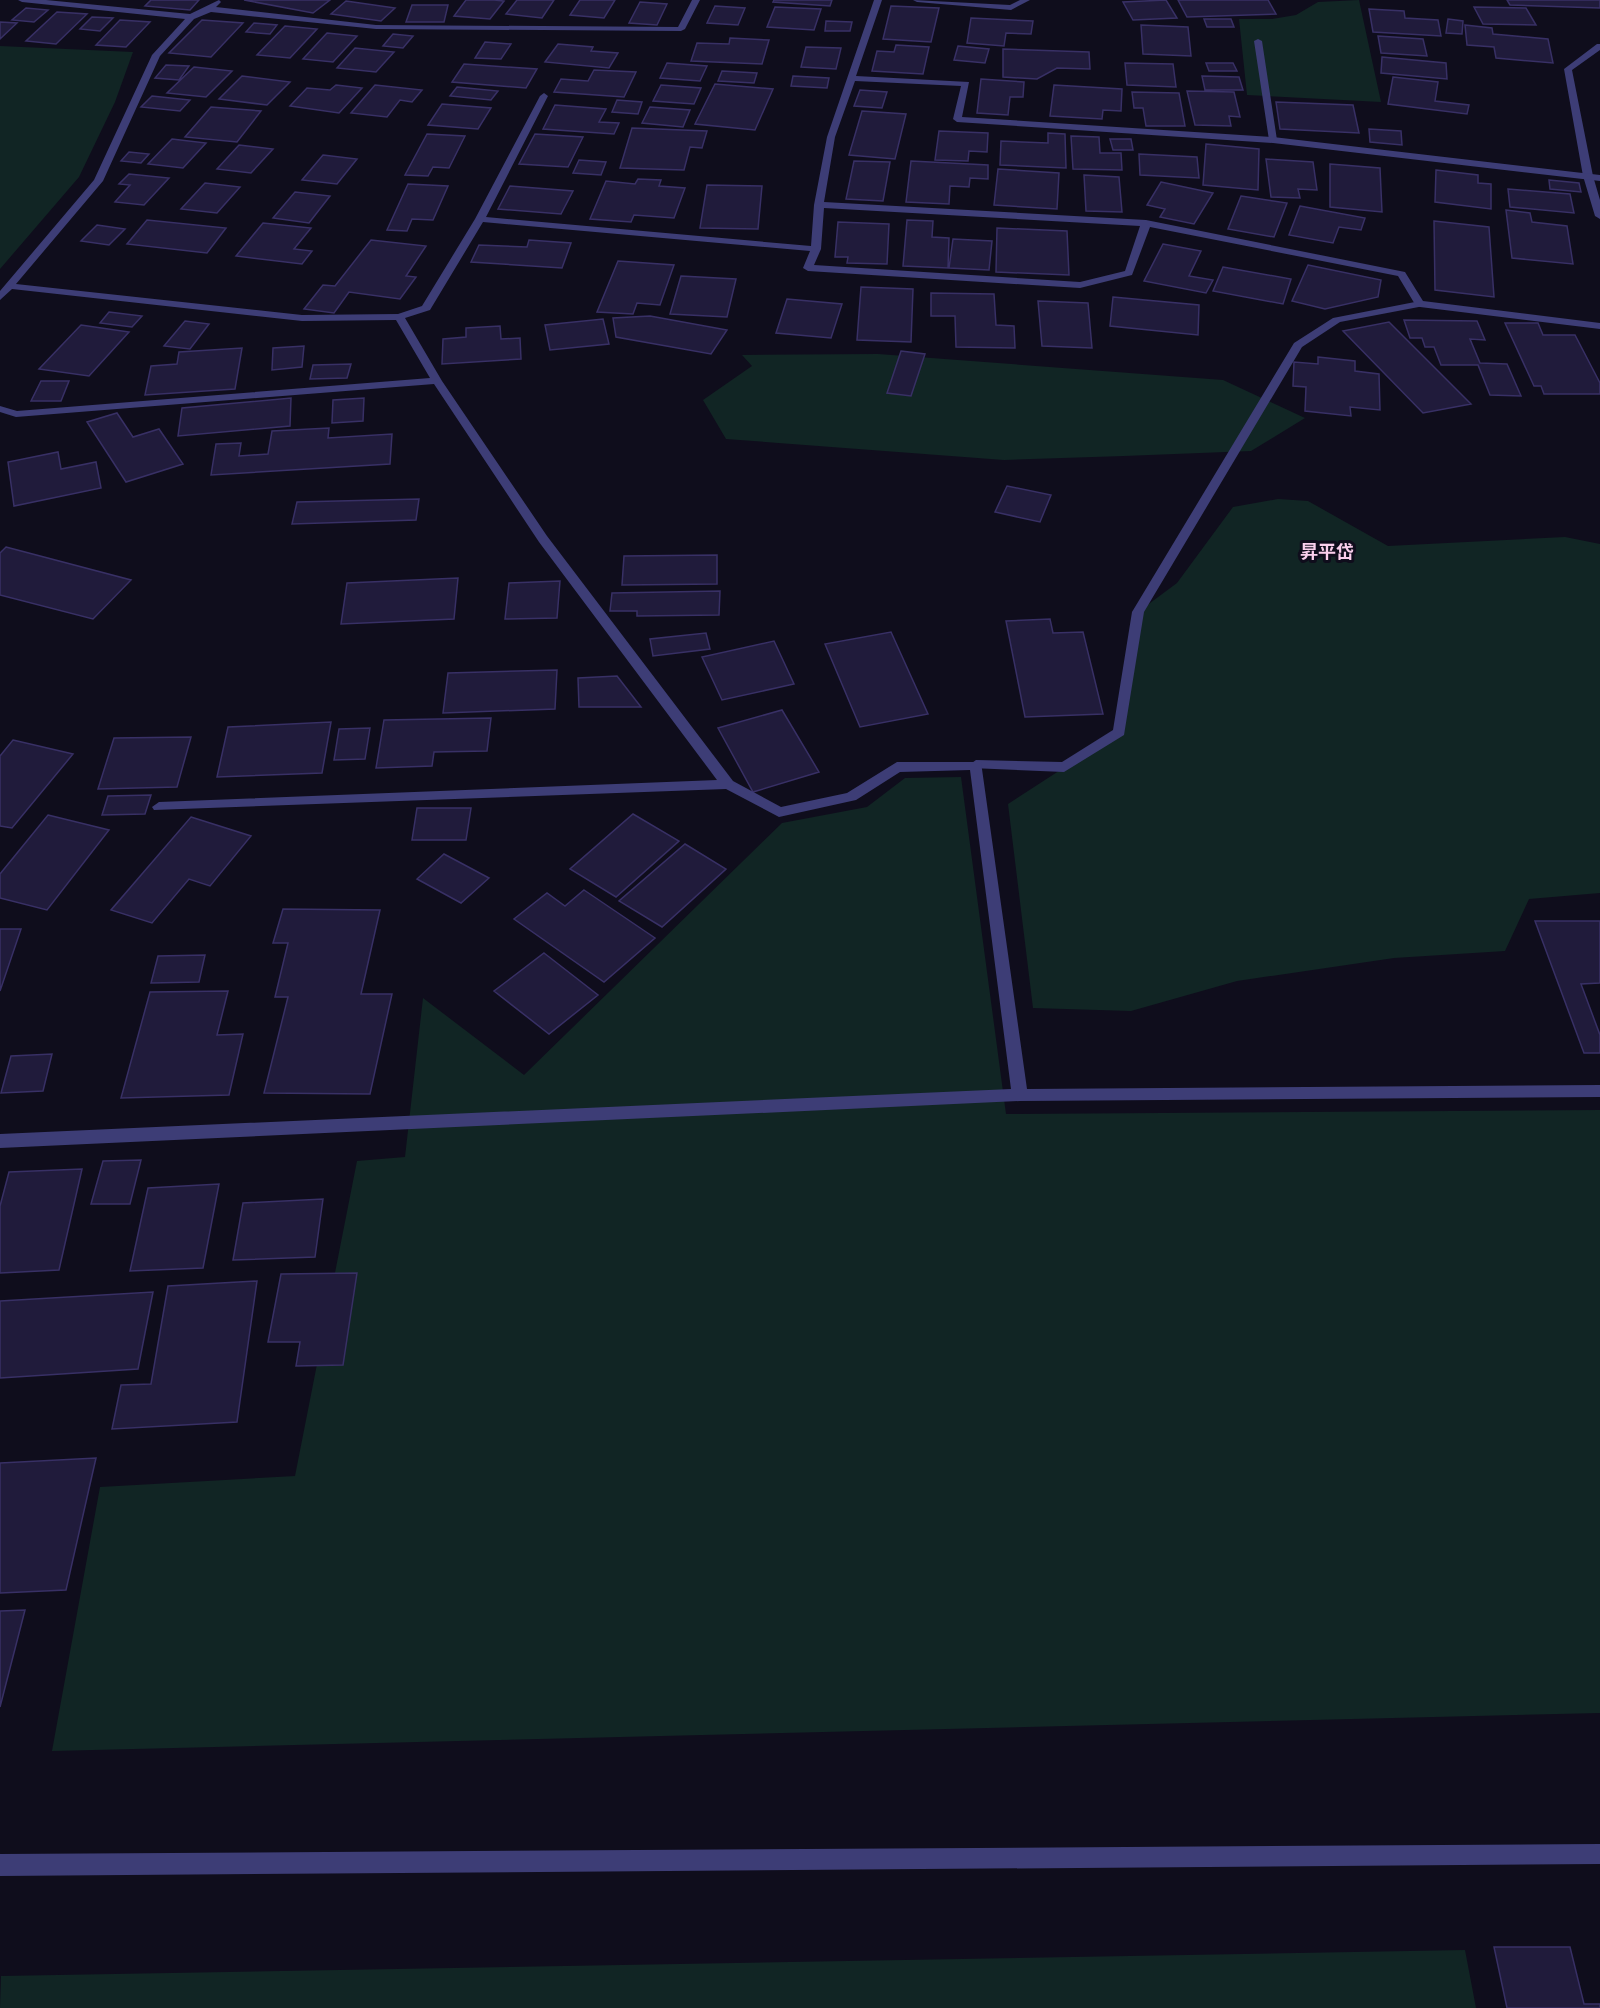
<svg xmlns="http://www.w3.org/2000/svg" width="1600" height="2008" viewBox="0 0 1600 2008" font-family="Montserrat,'Noto Sans JP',sans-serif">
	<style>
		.green { fill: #112524 }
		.building { fill: #201b3b; stroke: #383065; stroke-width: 1.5 }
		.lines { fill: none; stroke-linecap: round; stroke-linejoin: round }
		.service { fill: #3d3d76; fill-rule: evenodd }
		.minor { fill: #3d3d76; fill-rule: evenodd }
		.tertiary { fill: #3d3d76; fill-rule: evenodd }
		.labels { text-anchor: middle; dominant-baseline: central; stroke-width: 6; stroke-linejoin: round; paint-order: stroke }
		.far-quarter-label { font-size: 18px; font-weight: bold; fill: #facfec; stroke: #0f0d1c }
	</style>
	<rect width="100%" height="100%" fill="#0f0d1c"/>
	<path class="green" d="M1359,0l22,102 -134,-7 -8,-76h33l24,-4 22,-13z
		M0,46l133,6 -18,50 -36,75 -79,92z
		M878,354l345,26 82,38 -54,33 -127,5 -120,4 -278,-21 -23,-39 49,-34 -10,-11z
		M1278,499l30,2 80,45 177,-9 35,7v349l-71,6 -24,52 -111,7 -157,23 -106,30 -98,-3 -25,-204 111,-72 19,-120 39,-29 56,-76z
		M961,777l45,337 594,-4v603l-1548,38 48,-264 195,-11 62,-315 48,-4 18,-159 101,77 258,-252 85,-16 38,-29z
		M1465,1950l11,58h-1476l1,-32z"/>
	<path class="building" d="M151,0h48l-9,10 -45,-4z
		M244,0h86l-17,13z
		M466,0h28l10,1 -14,18 -36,-3z
		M517,0h37l-12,18 -36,-4z
		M580,0h35l-11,18 -34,-3z
		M774,0h58l-2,6 -57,-4z
		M1166,0l11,18 -44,2 -10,-18z
		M1178,0h90l8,14 -89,3z
		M1507,0h93v8l-90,-3z
		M346,1l49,7 -14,13 -50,-7z
		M640,2l27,2 -10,21 -28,-2z
		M412,5h36l-4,17h-38z
		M715,6l30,2 -7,17 -31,-2z
		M891,6l48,2 -8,34 -48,-3z
		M775,7l46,2 -7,21 -47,-3z
		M1474,7l52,1 10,17 -53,-1z
		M26,8l22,2 -14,12 -22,-2z
		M1369,9l35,2 1,7 33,2 3,16 -68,-4z
		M57,12l30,2 -31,30 -30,-3z
		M92,17l21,1 -13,13 -20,-2z
		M971,18l62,3 -2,13 -25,-1 -2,13 -37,-3z
		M1204,19h27l3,8h-27z
		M1448,19l15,2 -1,13 -16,-1z
		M120,20l30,2 -24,25 -30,-2z
		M202,20l41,3 -32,34 -42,-4z
		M826,21l26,1 -2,9h-25z
		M0,22l17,1 -17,16z
		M254,23l23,2 -7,9 -24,-2z
		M1141,25l47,2 3,29 -48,-2z
		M1465,25l27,3 1,6 55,5 5,24 -57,-5 -2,-11 -27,-2z
		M285,26l32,3 -27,29 -33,-3z
		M327,33l30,3 -24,26 -30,-3z
		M393,34l20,2 -10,12 -20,-2z
		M1378,36l45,3 4,17 -46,-3z
		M730,38l39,2 -7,24 -71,-3 6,-18 32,1z
		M485,42l26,2 -10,15 -26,-1z
		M558,44l35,3 -2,4 27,2 -9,15 -64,-6z
		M896,45l33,2 -6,27 -51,-3 5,-20 17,1z
		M958,46l31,3 -4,14 -31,-3z
		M806,47l35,1 -5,21 -35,-2z
		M355,48l39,4 -18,20 -39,-4z
		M1003,49l86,3 1,17 -33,-1 -20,11 -34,-2z
		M1382,57l64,6 1,16 -66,-6z
		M667,63l40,3 -7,15 -40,-3z
		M1125,63l48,1 3,23 -49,-2z
		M1206,63h27l4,8h-28z
		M464,64l73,5 -11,19 -74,-6z
		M166,65l23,1 -10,14 -24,-2z
		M194,67l38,4 -26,26 -39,-4z
		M594,70l42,2 -12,25 -70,-5 7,-13 27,2z
		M722,71l35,2 -3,10 -36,-2z
		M242,76l48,6 -23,23 -48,-6z
		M793,76l36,2 -2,10 -36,-2z
		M1202,76l37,1 4,13h-38z
		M1393,77l45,5 -3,19 34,4 -2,9 -79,-10z
		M981,79l43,3 -1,15h-13l-2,18 -31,-2z
		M715,84l58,5 -18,41 -60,-6z
		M336,85l26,3 -23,25 -49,-7 17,-18 23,2z
		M375,85l47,5 -10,12 -12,-2 -13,17 -36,-4z
		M661,85l40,3 -7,16 -41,-3z
		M1054,85l68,4 -1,22 -18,-1 -1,9 -52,-3z
		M457,87l41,4 -7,9 -41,-4z
		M860,90l27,2 -5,16 -28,-2z
		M1187,91l47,1 6,25 -11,-1 2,10 -36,-1z
		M1132,92l47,1 6,33h-39l-3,-18h-9z
		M152,96l38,4 -10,11 -39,-4z
		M617,100l25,2 -4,12 -26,-2z
		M1276,102l77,3 6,28 -79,-4z
		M442,104l49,4 -13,21 -50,-4z
		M555,105l51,4 -7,13 20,1 -5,11 -71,-5z
		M211,107l50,4 -24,31 -52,-5z
		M650,107l40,3 -7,17 -41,-4z
		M862,111l44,3 -11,45 -46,-4z
		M632,128l75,3 -5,17 -12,-1 -6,23 -64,-2z
		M1369,129l32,2 1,14 -32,-3z
		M939,131l49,2 -1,19 -18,-1 -1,10 -33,-1z
		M1048,133l17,1 1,34 -66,-3 1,-24 47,2z
		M427,134l38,2 -16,32 -16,-1 -5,9 -23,-1z
		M535,134l48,3 -15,30 -49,-3z
		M1071,136l28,1 1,16h21l1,17 -49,-1z
		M172,139l34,4 -23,25 -35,-4z
		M1110,139h21l2,11h-20z
		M1206,144l53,5 -1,41 -55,-5z
		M239,145l34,4 -22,24 -34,-4z
		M129,152l20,2 -8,9 -20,-2z
		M1139,154l58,3 2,21 -59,-3z
		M323,155l34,4 -20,25 -35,-4z
		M1266,159l47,3 4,28 -19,-1 2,9 -29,-1z
		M579,160l27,2 -5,13 -28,-2z
		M854,161l36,1 -7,39 -37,-2z
		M911,161l77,4v14l-18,-1 -1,9 -19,-1 -1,18 -43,-2z
		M1330,164l50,4 2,44 -52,-5z
		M998,169l61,4 -2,36 -63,-4z
		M1436,170l42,5v8l13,1v25l-56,-7z
		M129,174l40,4 -25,27 -29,-3 15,-17 -11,-1z
		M1084,175l35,2 3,35 -36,-1z
		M638,179l23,1 -2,6 26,2 -11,30 -40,-3 -3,7 -41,-3 16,-38 29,3z
		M1549,180l30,3 2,9 -31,-3z
		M1161,182l52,11 -19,31 -34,-7 5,-8 -18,-4z
		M205,183l35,4 -23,26 -36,-4z
		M408,184l40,2 -15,34 -21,-1 -5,12 -20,-1z
		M707,185l55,1 -4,43 -58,-1z
		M510,186l63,5 -12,23 -63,-5z
		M1508,189l62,5 4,19 -64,-6z
		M295,192l35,4 -21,27 -36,-5z
		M1241,196l46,7 -13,34 -46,-8z
		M1300,206l65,12 -4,12 -22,-3 -6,16 -44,-8z
		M1506,210l24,3 2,9 35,4 6,38 -61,-6z
		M147,220l79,8 -19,25 -80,-9z
		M907,220l26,1 -1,16 17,1 -1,30 -45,-2z
		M1434,221l55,6 5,70 -59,-7z
		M838,222l51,2 -2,40 -40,-1 1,-6h-13z
		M263,223l48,5 -17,21 18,2 -10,13 -66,-8z
		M97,225l28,4 -16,16 -28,-4z
		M997,228l70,3 2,44 -73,-3z
		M953,239l39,2 -3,29 -40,-2z
		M371,240l55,6 -20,30 10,1 -16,22 -51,-7 -15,21 -30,-4 19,-24 12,1z
		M529,240l42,3 -9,25 -91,-6 8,-17 48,2z
		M1163,244l38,7 -12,25 24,4 -7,13 -62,-12z
		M618,261l56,4 -14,40 -23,-2 -4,11 -36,-2z
		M1308,265l73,15 -3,17 -53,12 -33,-8z
		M1223,267l68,12 -8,25 -70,-13z
		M681,276l55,3 -9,38 -57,-3z
		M861,287l52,2 -2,53 -54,-2z
		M931,293l63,1 2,31 18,1 1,22 -59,-1 -1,-31h-24z
		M1113,297l86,8 -1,30 -88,-9z
		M787,299l55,5 -11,34 -55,-5z
		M1038,301l50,2 4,45 -50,-2z
		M109,312l33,4 -10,11 -32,-4z
		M650,316l77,14 -16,24 -95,-17 -3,-19z
		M603,319l6,25 -59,6 -5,-25z
		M1404,320l73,1 8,19 -15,-1 10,24 27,1 14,32 -31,-1 -12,-30h-37l-7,-18h-9l-3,-9h-12z
		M185,321l24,3 -19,25 -26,-3z
		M1389,322l82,82 -48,9 -80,-82z
		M1505,323h33l5,12h32l25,48v11h-56l-3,-8h-7z
		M81,325l48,7 -40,44 -50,-7z
		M500,326l1,13 19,-1 1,21 -79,5 1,-25 23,-2v-9z
		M304,346l-2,21 -30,3 1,-22z
		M242,348l-7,41 -90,6 6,-29 26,-2 2,-12z
		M901,351l24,3 -14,42 -24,-3z
		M1318,357l37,4v10l24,3 1,36 -30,-3 1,9 -46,-5 1,-24 -13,-1 1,-24 24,2z
		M351,364l-4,14 -37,1 3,-14z
		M41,381h28l-8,20h-30z
		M291,398l-1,28 -112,10 4,-28z
		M364,398l-1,23 -31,2 1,-23z
		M117,413l16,24 26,-8 24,35 -57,18 -39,-60z
		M329,428l-1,10 64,-4 -2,30 -179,11 5,-31 25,-1 -2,13 29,-2 4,-23z
		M58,452l3,17 35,-7 5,26 -87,18 -6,-44z
		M1007,486l44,9 -11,27 -45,-10z
		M419,499l-3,21 -124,4 5,-22z
		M6,547l125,33 -38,39 -93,-24v-42z
		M717,555v29l-95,1 2,-29z
		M458,578l-4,41 -113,5 6,-41z
		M560,581l-3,37 -52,1 4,-36z
		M720,591l-1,24 -82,1v-5h-27l2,-18z
		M1050,619l3,14 30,-1 20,82 -78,3 -19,-96z
		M891,632l37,82 -68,13 -35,-83z
		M706,633l4,16 -57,7 -3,-17z
		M774,641l20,43 -72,16 -20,-43z
		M557,670l-2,39 -112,4 5,-40z
		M617,676l24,31h-62l-1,-29z
		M782,710l37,62 -66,20 -35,-64z
		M491,718l-4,33 -53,1 -2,14 -56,2 8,-48z
		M331,722l-9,51 -105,4 11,-50z
		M370,728l-5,31 -31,1 5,-31z
		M191,737l-14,50 -79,2 16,-51z
		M13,740l60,14 -61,74 -12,-2v-70z
		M151,795l-6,19 -43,1 6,-19z
		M417,808h54l-5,32h-54z
		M633,814l46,27 -63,56 -46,-28z
		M48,815l61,15 -62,80 -47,-12v-24z
		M191,817l60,19 -41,50 -21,-7 -37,44 -41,-13z
		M685,844l41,25 -64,58 -43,-26z
		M444,854l45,24 -28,25 -44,-24z
		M584,890l71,48 -51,44 -90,-63 33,-26 18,13z
		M283,909l97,1 -19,84h31l-22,100 -106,-1 24,-96h-13l13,-54h-15z
		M1535,921h65v62l-19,1 19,51v18h-16z
		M0,929h21l-21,62z
		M544,953l54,42 -49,39 -55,-43z
		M205,955l-6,27 -48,1 7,-27z
		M228,991l-11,44 26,-1 -14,61 -108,3 29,-106z
		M52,1054l-9,37 -42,2 10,-37z
		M141,1160l-11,44h-39l12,-43z
		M82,1169l-23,101 -59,3v-67l9,-34z
		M219,1184l-16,84 -73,3 18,-83z
		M323,1199l-8,58 -82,3 10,-57z
		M357,1273l-14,92 -47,1 4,-24h-32l13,-68z
		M257,1281l-20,141 -125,7 9,-44 30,-1 17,-98z
		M153,1292l-15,77 -138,9v-77z
		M96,1458l-30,132 -66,3v-130z
		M25,1610l-25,97v-96z
		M1494,1947h76l14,57h16v4h-93z"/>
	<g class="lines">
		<path class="service" d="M1258,39l4,2 15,99 -4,3 -4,-3 -15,-99z
			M1597,44h3v6l-28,20 21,106 7,24v19l-5,-3 -12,-40 -19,-107z
			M1420,301l5,3 -1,2 -84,16 -38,25 -158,265 -20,123 -60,37 -93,-4 -2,-3 7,-5 86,2 51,-32 19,-118 162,-269 39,-25z"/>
		<path class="minor" d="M18,0h28l144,14 29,-14 2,2 -5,5 160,18 302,2 14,-27h8l-15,29 -4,2 -305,-2 -165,-17 -17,7 -34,37 -57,125 -87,103 286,31 96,-1 24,-8 53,-87 65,-123 4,-3 4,3 -62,121 325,29 3,-41 13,-68 47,-137h8l-26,76 113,6 -7,35 311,20 327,38v6l-327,-38 -316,-21 -4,-3 8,-33 -106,-5 -20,56 -11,65 322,18 259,52 18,29 177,22v6l-180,-22 -4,-1 -18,-30 -248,-49 -18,48 -52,13 -272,-17 -5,-3 7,-17 -327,-29 -53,88 -25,8 37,63 105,155 186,245 48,26 66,-14 50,-31h84l46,327 573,-4v12l-580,4 -1020,47v-14l1011,-45 -41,-319 -70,2 -44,28 -77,17 -53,-28 -572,21 -2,-3 7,-5 558,-22 -178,-238 -105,-158 -418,33 -16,-5v-6l17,5 413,-33 -34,-58 -94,1 -290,-32 -12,11v-9l94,-111 58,-125 33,-36 -163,-17zM824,208l316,18 -15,45 -45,11 -266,-17 7,-16z
			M913,0l97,5 10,-5h10l-19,10 -94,-8z"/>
		<path class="tertiary" d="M1600,1844v20l-1600,12v-22z"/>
	</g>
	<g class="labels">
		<g class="far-quarter-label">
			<text x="1327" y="552">昇平岱</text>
		</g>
	</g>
</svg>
